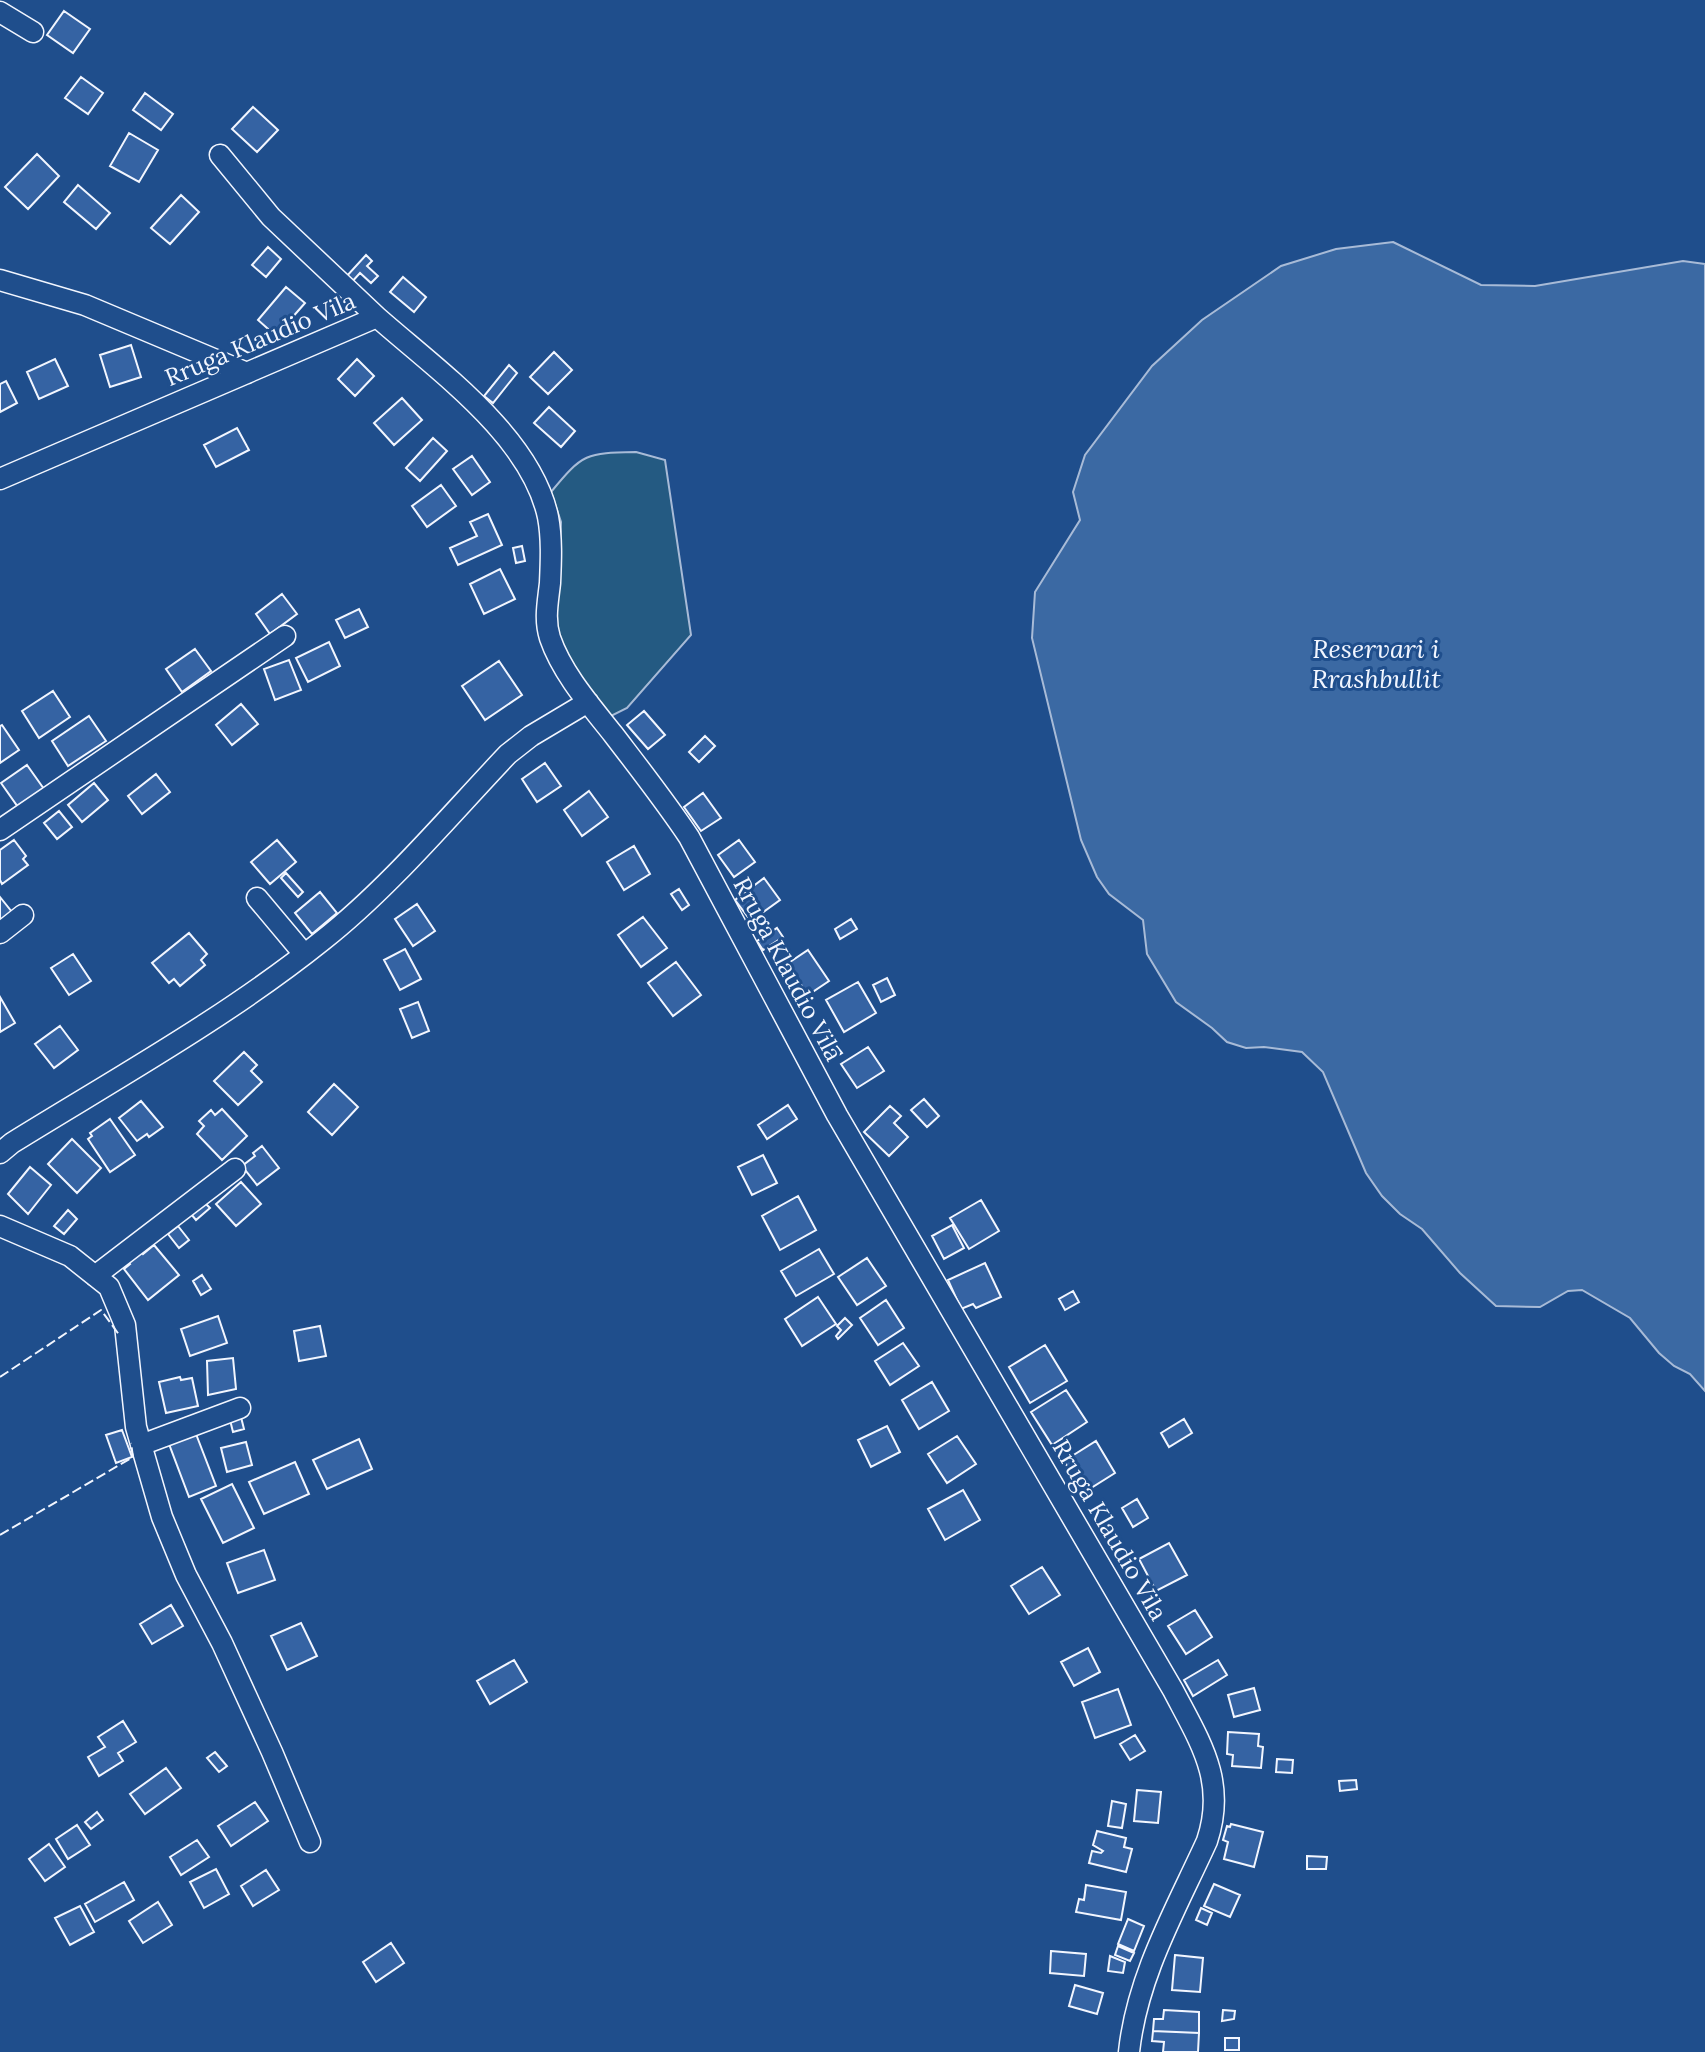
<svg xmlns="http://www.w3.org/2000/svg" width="1705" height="2052" viewBox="0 0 1705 2052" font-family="Lora,serif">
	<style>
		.green { fill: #245a82; stroke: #a8bbd7; stroke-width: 2 }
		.water { fill: #3b69a3; stroke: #a8bbd7; stroke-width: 2 }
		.building { fill: #3563a3; stroke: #f2f6ff; stroke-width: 2 }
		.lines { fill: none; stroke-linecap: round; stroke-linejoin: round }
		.minor-casing { stroke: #f2f6ff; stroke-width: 23 }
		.minor { stroke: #1f4e8c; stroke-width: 20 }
		.fence { stroke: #f2f6ff; stroke-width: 2; stroke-dasharray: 10 4; stroke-linecap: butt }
		.labels { text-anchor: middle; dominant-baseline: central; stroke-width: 6; stroke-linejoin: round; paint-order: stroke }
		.street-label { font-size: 24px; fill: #f2f6ff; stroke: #1f4e8c }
		.water-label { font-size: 26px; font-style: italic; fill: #f2f6ff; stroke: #1f4e8c }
	</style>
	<rect width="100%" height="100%" fill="#1f4e8c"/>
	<path class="green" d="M636,452l29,8 26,175 -64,73 -18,9 -61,-86 12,-70 1,-39 -10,-30c32,-39 35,-39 85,-40z"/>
	<path class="water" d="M1393,242l88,43 54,1 148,-25 22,3v1127l-15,-17 -16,-8 -15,-13 -29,-35 -48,-28 -14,1 -28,16 -44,-1 -36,-33 -38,-44 -22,-15 -18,-18 -16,-23 -43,-101 -21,-20 -38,-5 -18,1 -19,-6 -15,-14 -36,-26 -29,-48 -4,-34 -34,-26 -12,-17 -16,-37 -49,-202 3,-46 45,-72 -7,-28 12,-37 67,-89 50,-46 79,-54 55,-17z"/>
	<path class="building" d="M64,11l26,18 -17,24 -26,-18z
		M81,77l22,16 -15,21 -23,-16z
		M145,93l28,21 -12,16 -28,-20z
		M253,107l25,23 -21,22 -25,-23z
		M129,133l29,17 -19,32 -29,-16z
		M37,154l22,22 -31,33 -23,-22z
		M78,185l32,28 -14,16 -32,-27z
		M181,195l18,17 -29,32 -19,-16z
		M268,247l13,12 -15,18 -14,-12z
		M366,255l6,6 -5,5 11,10 -7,7 -11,-10 -10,11 -5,-6z
		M403,277l23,20 -12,15 -24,-20z
		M286,287l19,16 -29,33 -18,-16z
		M131,345l10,32 -31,10 -10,-32z
		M554,352l18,18 -24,24 -18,-17z
		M55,359l13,27 -29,13 -12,-27z
		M357,359l17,17 -19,20 -17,-17z
		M509,365l8,8 -24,30 -9,-7z
		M6,381l11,22 -17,9v-28z
		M402,398l20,22 -28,25 -20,-22z
		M549,407l26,24 -14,16 -27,-24z
		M237,428l12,22 -33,17 -12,-22z
		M433,438l14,13 -27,30 -14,-13z
		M472,456l18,26 -18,13 -19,-26z
		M441,485l15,21 -29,21 -15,-21z
		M488,514l14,31 -44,20 -8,-17 27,-12 -7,-14z
		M522,546l3,15 -9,2 -3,-15z
		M500,569l15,30 -31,15 -14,-30z
		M282,594l15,20 -27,20 -14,-20z
		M359,609l9,18 -23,11 -9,-18z
		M329,642l11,24 -32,16 -12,-24z
		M195,649l16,22 -29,21 -16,-23z
		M289,660l12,30 -26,10 -11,-31z
		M499,661l23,34 -37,25 -23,-34z
		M53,691l17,26 -31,21 -17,-27z
		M241,704l17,20 -26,21 -16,-20z
		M644,711l21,24 -17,14 -21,-24z
		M89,716l17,25 -38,25 -16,-25z
		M2,725l17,25 -19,13v-37z
		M705,736l10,10 -16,16 -10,-10z
		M545,763l16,23 -24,16 -15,-23z
		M27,765l17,24 -26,18 -17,-24z
		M156,774l14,18 -28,22 -14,-18z
		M94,783l14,17 -26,22 -14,-17z
		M589,791l19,26 -26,19 -18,-26z
		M703,793l18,25 -20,13 -17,-24z
		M59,811l13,16 -15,12 -13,-16z
		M14,840l12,16 -3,3 5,6 -26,19 -2,-4v-30z
		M277,840l19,22 -26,22 -19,-22z
		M739,840l16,22 -21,15 -16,-22z
		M634,846l16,28 -26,16 -17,-28z
		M286,873l17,19 -5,5 -17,-19z
		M764,878l16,22 -29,21 -16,-21z
		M679,889l10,16 -7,5 -11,-16z
		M320,892l17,21 -25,21 -17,-21z
		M0,897l12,15 -12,9z
		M417,904l18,27 -22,15 -18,-27z
		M643,917l24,31 -26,19 -23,-32z
		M851,919l6,10 -17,10 -5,-10z
		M777,928l6,9 -20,13 -6,-9z
		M189,933l18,21 -6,6 4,5 -25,21 -6,-7 -5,4 -17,-20z
		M405,949l16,30 -21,11 -16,-30z
		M808,950l21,31 -21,14 -21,-31z
		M73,954l18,27 -22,14 -18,-27z
		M676,962l25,33 -28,21 -25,-33z
		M887,978l8,17 -14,7 -8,-17z
		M858,982l18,31 -32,19 -18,-32z
		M0,997l15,26 -15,9z
		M418,1002l11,29 -17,7 -12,-29z
		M60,1026l18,24 -24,18 -19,-24z
		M835,1044l7,9 -11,7 -6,-9z
		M868,1047l16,24 -27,17 -16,-24z
		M244,1052l13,13 -6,6 11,11 -24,23 -24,-24z
		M334,1084l24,23 -26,28 -24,-23z
		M924,1099l15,17 -12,11 -16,-17z
		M141,1101l22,26 -14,10 -2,-3 -10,7 -18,-23z
		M788,1105l9,14 -30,20 -9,-14z
		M890,1106l11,10 -7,7 14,14 -19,19 -25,-24z
		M222,1109l25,27 -25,24 -25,-26 7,-8 -5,-5 12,-11 4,5z
		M110,1119l25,36 -25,17 -22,-33 4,-3 -2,-3z
		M72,1139l29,29 -24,25 -29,-29z
		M262,1146l17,22 -22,17 -15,-19 13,-10 -2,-3z
		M763,1155l14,28 -25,12 -14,-28z
		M30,1167l21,18 -23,29 -20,-20z
		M241,1182l20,22 -25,22 -20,-22z
		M798,1196l18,34 -36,20 -18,-34z
		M981,1200l18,31 -30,18 -19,-31z
		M204,1202l6,6 -14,12 -5,-6z
		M68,1210l9,9 -13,15 -10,-8z
		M952,1225l12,23 -20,11 -12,-23z
		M178,1226l11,14 -10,8 -11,-14z
		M154,1245l25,30 -31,25 -24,-31 6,-5 -4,-5 13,-10 4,5z
		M819,1249l15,25 -38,22 -15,-25z
		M867,1258l19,28 -29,19 -19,-28z
		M985,1263l16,34 -25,11 -3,-4 -12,5 -13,-29z
		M202,1275l9,14 -10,6 -8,-14z
		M1073,1291l6,11 -14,8 -6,-11z
		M818,1297l18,27 -34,22 -17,-27z
		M886,1300l18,28 -26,17 -18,-27z
		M218,1316l9,27 -37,13 -9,-27z
		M845,1318l7,7 -14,14 -2,-3 5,-6 -4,-4z
		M320,1326l6,30 -27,5 -5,-30z
		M903,1343l16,23 -29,19 -15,-24z
		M1045,1345l22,36 -37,22 -21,-36z
		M233,1358l3,31 -28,6 -1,-34z
		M180,1377l1,3 11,-2 6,28 -32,7 -7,-31z
		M932,1382l17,29 -30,18 -17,-29z
		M1066,1390l21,32 -35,23 -21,-33z
		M241,1417l3,12 -11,3 -3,-12z
		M1184,1419l8,14 -23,14 -8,-14z
		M887,1426l13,26 -29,15 -13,-27z
		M122,1430l10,27 -16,6 -10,-28z
		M196,1434l20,52 -27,11 -20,-53z
		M957,1436l19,28 -29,19 -19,-29z
		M359,1439l13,30 -45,20 -14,-29z
		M1096,1441l19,32 -32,20 -19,-32z
		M246,1442l6,23 -25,7 -6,-24z
		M295,1462l14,32 -45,20 -15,-32z
		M232,1484l22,44 -31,15 -22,-44z
		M963,1490l17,30 -35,20 -17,-31z
		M1137,1499l11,19 -15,9 -11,-19z
		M1169,1543l18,32 -31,16 -17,-32z
		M264,1550l11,30 -37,13 -11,-30z
		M1042,1567l18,28 -31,19 -18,-28z
		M171,1605l12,21 -31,18 -12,-20z
		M1195,1610l17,27 -26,17 -18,-28z
		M301,1623l16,33 -30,14 -16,-34z
		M1088,1648l12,24 -26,14 -13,-24z
		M514,1660l13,22 -37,22 -13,-23z
		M1218,1660l9,15 -34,21 -9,-16z
		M1254,1688l6,22 -26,7 -6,-22z
		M1118,1689l13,36 -36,13 -13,-36z
		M123,1721l13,21 -18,11 5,8 -24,15 -11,-19 17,-10 -7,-10z
		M1228,1732l31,2 -1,12 5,1 -2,21 -29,-2 1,-11 -6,-1z
		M1135,1735l10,16 -15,9 -10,-16z
		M215,1752l12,14 -8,6 -12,-14z
		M1277,1759l16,1 -1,13 -16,-1z
		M166,1768l15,20 -36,26 -15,-20z
		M1356,1780l1,9 -17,2 -1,-10z
		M1137,1790l24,2 -3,31 -24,-2z
		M1112,1801l14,3 -4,24 -14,-2z
		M255,1802l13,19 -37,25 -13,-20z
		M97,1812l6,8 -12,9 -6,-7z
		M1231,1824l32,8 -9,35 -30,-8 4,-17 -5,-2 4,-14 3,1z
		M77,1825l13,20 -22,14 -12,-20z
		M1097,1831l29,7 -2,9 8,2 -6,23 -37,-9 3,-12 9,2 2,-2 -10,-6z
		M197,1840l12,17 -28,18 -11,-18z
		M49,1844l16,23 -20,14 -16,-22z
		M1307,1856l20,1 -1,12h-19z
		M216,1869l13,25 -25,14 -14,-26z
		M266,1870l13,20 -26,16 -12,-20z
		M124,1882l10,18 -39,22 -10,-18z
		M1214,1884l26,11 -10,22 -26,-11z
		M1086,1885l40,7 -5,28 -45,-8 3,-13 5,1z
		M158,1902l14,23 -29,18 -14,-22z
		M80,1906l14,26 -24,13 -15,-27z
		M1201,1908l11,5 -5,12 -11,-5z
		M1128,1919l16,7 -10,25 -16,-7z
		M391,1943l13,20 -28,19 -13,-20z
		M1118,1946l16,7 -4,8 -15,-6z
		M1051,1951l35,3 -2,22 -34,-3z
		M1175,1955l28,3 -3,34 -28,-2z
		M1110,1956l15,6 -2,11 -15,-2z
		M1075,1985l28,8 -6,21 -28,-8z
		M1164,2010l35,2v21l-46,-2 1,-12h9z
		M1223,2010l12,1 -1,8 -12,2z
		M1153,2031l46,2 -1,19h-35l1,-10 -12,-1z
		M1225,2038h14v12h-14z"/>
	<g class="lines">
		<g class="minor-casing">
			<path id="minor" d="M0,12l33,20
				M220,155l51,62 106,100
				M0,280l85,25 162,68
				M0,479l377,-162c60,53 154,119 171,200 4,21 3,44 2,66 -2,19 -6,36 0,55 12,35 40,67 63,96 26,34 52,67 76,103l148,278 336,575c27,52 54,91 34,151 -31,68 -70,135 -78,211
				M0,830l285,-194
				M257,898l47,56
				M0,933l23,-18
				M0,1153l12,-10c105,-65 215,-126 311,-203 66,-52 127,-125 185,-186l23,-18 57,-34
				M0,1226l70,30 39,31 16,38 11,102 26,90 24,58 36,68 50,109 38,90
				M95,1276l140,-107
				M141,1445l99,-37"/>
		</g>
		<use href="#minor" class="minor"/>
		<path class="fence" d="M0,1377l101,-67 19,26
			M0,1535l133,-78 -2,-14"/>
	</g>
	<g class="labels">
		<g class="street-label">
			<text transform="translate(260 339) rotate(-23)">Rruga Klaudio Vila</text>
			<text transform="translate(788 969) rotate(62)">Rruga Klaudio Vila</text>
			<text transform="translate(1110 1530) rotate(60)">Rruga Klaudio Vila</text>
		</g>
		<g class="water-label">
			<text x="1376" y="648">Reservari i<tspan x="1376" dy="30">Rrashbullit</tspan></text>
		</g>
	</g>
</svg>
